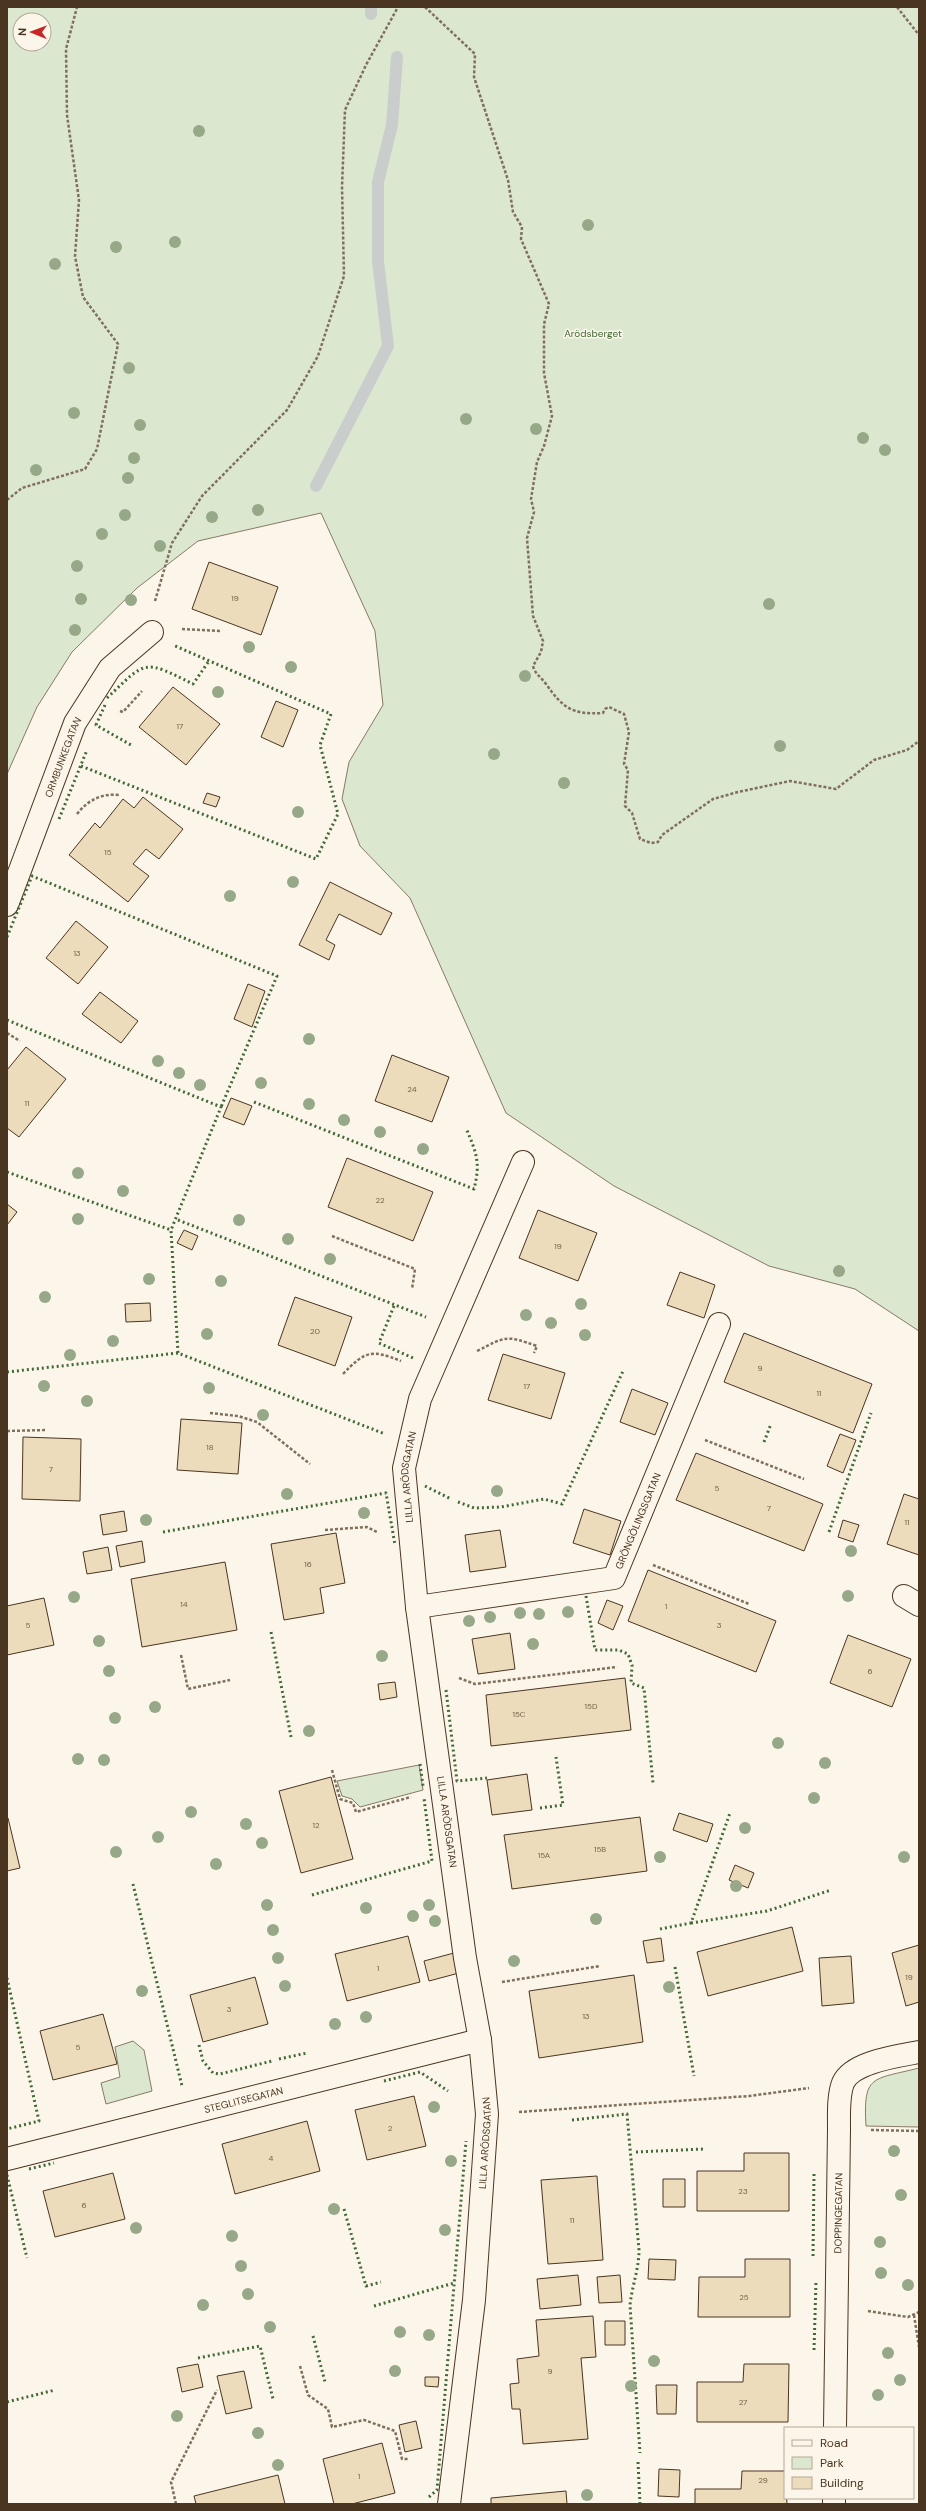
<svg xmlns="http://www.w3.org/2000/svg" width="926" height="2511" viewBox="0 0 926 2511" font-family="'DM Sans',sans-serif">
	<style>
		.green { fill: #dce7d0; stroke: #887966; fill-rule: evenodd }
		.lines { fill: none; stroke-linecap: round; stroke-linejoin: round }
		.stream { stroke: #c9cecd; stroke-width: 12 }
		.building { fill: #ecdcbc; stroke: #4a3520 }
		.minor-casing { stroke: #4a3520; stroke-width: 24 }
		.path { stroke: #7f6f5c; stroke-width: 2.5; stroke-dasharray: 3 2; stroke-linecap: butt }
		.minor { stroke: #fbf6e9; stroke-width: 22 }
		.hedge { stroke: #436837; stroke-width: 3; stroke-dasharray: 2 3; stroke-linecap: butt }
		.tree { fill: #96a887 }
		.labels { text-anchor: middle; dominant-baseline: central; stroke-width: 3; stroke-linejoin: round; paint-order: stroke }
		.number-label { font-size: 8px; fill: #725f47 }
		.park-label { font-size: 10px; fill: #436837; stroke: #fbf6e9 }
		.street-label { font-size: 10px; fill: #4a3520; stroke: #fbf6e9 }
	</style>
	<rect width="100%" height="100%" fill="#fbf6e9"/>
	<path class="green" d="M7,7h912v1324l-64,-42 -86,-23 -155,-80 -108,-73 -96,-215 -50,-52 -18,-47 7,-37 34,-57 -8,-74 -54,-118 -123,28 -61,47 -65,64 -35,55 -30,67zM20,20h24v24h-24z
		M419,1765l4,25 -63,17 -8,-8 -10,-3 -5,-15z
		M133,2041l11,9 8,41 -46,13 -5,-21 19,-6 -5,-30z
		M919,2068v59l-53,-1c-3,-52 6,-46 53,-58z"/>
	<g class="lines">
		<path class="stream" d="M371,14v-7
			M316,486l72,-140 -10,-85v-79l14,-57 5,-68"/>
	</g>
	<path class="building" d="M209,562l69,25 -17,48 -69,-26z
		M173,687l47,37 -34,41 -47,-38z
		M276,701l22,9 -15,37 -22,-10z
		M207,793l13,4 -4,10 -13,-4z
		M143,797l40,32 -24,30 -13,-10 -13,15 16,12 -21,26 -59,-47 26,-32 5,5 23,-29 11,9z
		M330,882l62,31 -11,22 -42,-21 -13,26 9,5 -6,15 -30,-15z
		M76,921l32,26 -30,37 -32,-26z
		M248,984l17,7 -13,36 -18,-8z
		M100,992l38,29 -17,22 -39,-29z
		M26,1047l40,32 -47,58 -12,-9v-58z
		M392,1055l57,22 -17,45 -57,-21z
		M231,1098l21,8 -8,19 -21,-8z
		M347,1158l86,34 -20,49 -85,-34z
		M7,1204l10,8 -10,13z
		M538,1210l59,23 -19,48 -59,-23z
		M184,1230l14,6 -6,14 -15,-7z
		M680,1272l35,13 -11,33 -37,-13z
		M295,1297l57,20 -17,49 -57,-21z
		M150,1303l1,18 -25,1 -1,-18z
		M744,1333l128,51 -19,49 -129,-51z
		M503,1354l62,19 -14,46 -63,-19z
		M632,1389l36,14 -13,32 -35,-13z
		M181,1419l61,4 -4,51 -61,-4z
		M840,1434l16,6 -13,33 -16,-7z
		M23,1437l58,2 -1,62 -58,-2z
		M696,1453l127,51 -19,47 -128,-51z
		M904,1494l15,5v56l-32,-11z
		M584,1509l37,12 -11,34 -37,-12z
		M124,1511l3,20 -24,4 -3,-20z
		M843,1520l16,5 -6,17 -15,-5z
		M500,1530l6,37 -36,5 -5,-37z
		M336,1533l9,50 -25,5 4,25 -40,7 -13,-76z
		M142,1541l3,21 -25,5 -4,-21z
		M108,1547l4,23 -25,4 -4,-22z
		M225,1562l12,68 -95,17 -11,-68z
		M648,1570l128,51 -20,51 -128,-51z
		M44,1598l10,47 -47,10v-49z
		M607,1600l16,6 -10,24 -15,-7z
		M510,1633l5,36 -37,5 -6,-35z
		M848,1635l63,24 -19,48 -62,-24z
		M625,1678l6,52 -140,16 -5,-51z
		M395,1682l2,15 -17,3 -2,-16z
		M527,1774l5,36 -40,5 -5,-35z
		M331,1777l22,82 -52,14 -22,-82z
		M679,1813l34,11 -6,18 -34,-12z
		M640,1817l7,54 -135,18 -8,-54z
		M8,1818l12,50 -13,3v-52z
		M735,1865l19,8 -6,15 -19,-8z
		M792,1927l11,44 -95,25 -11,-44z
		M408,1936l12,46 -73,19 -12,-47z
		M661,1938l3,23 -17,2 -4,-22z
		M919,1945v57l-13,4 -14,-53z
		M454,1953l5,20 -30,8 -5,-20z
		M851,1956l3,47 -32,3 -3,-48z
		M634,1975l9,67 -104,16 -10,-67z
		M255,1977l13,47 -65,18 -13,-47z
		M103,2014l14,50 -64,16 -13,-49z
		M414,2096l12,50 -59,14 -12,-50z
		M307,2121l13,50 -85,23 -13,-50z
		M744,2153h45v58h-92v-40h47z
		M113,2173l12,46 -70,18 -12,-46z
		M597,2176l6,84 -55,4 -7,-84z
		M663,2179h22v28h-22z
		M649,2259l27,1 -1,20 -27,-1z
		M745,2259h45v58h-92l1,-40h46z
		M578,2275l3,30 -41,4 -3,-30z
		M620,2275l2,27 -23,1 -2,-26z
		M593,2316l3,41 -15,1 7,81 -65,5 -3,-35h-8l-2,-25 9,-1 -2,-24 22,-3 -3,-36z
		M605,2321h20v24h-20z
		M198,2364l5,23 -21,5 -5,-24z
		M744,2364h45l-1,58h-91v-40h46z
		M244,2371l8,37 -26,6 -9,-38z
		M425,2377h14l-1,10 -13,-1z
		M656,2385h21l-1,29h-19z
		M416,2421l6,27 -17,4 -6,-27z
		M382,2443l13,50 -43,11h-18l-11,-45z
		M659,2469l21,1 -1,27 -21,-1z
		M742,2471h43l2,33h-92v-15h46z
		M278,2475l7,29h-89l-2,-8z
		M566,2491l1,13h-76v-6z"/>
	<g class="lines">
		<g class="minor-casing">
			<g id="minor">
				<path id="s1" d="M7,905l68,-182 35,-55 42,-36"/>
				<path d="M904,1596l15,9"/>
				<path id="s2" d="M417,1607l197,-29 105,-254"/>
				<path id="s3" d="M7,2159l473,-119"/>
				<path id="s4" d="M835,2428l4,-299c0,-14 -1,-33 4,-46 9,-21 55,-27 76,-31"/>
				<path id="s5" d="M449,2504l25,-204 13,-186 -7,-74 -15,-82 -48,-351 -13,-139 16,-69 103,-237"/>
				<path d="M834,2504v-6"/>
			</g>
		</g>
		<path class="path" d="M425,7l50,47 -1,23 34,103 5,32 9,15 -1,12 28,65 -5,20v49l8,43 -8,30 -7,16 -6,37 3,13 -7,26 6,78 10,25 -2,11 -8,14c2,8 8,11 13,18 17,24 26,31 57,29l2,-4 4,-2 15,7 5,18 -5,32 4,6 -3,36 7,7 8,26 11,4 7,-1 4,-7 51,-36 25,-7 52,-11 46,8 38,-29 33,-10 12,-9
			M897,7l22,28
			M7,500l15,-12 63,-19 12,-20 21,-105 -35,-47 -8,-41 4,-56 -12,-85 -1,-66 11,-42
			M155,601l17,-58 30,-47 85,-86 31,-54 26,-80 -2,-89 3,-77 21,-45 32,-58
			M182,629l39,2
			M120,711l3,1 19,-21
			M77,814c11,-14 25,-21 42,-19
			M7,1033l13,8
			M332,1236l83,33 -3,20
			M477,1351c30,-15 28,-16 60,-5l-3,7
			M343,1374c22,-23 28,-25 58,-13
			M210,1413l28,3 19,6 53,42
			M7,1431l40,-1
			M705,1440l99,39
			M325,1530l42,-3 10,5
			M653,1565l96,39
			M181,1655l7,34 42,-9
			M459,1678l16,6 142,-17
			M332,1770l8,29 13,4 3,9 55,-15
			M502,1982l98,-16
			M519,2112l230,-16 60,-8
			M871,2130l48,1
			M868,2311l40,6 11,-5
			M914,2315l5,32
			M300,2366l8,29 20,14 4,18 32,-7 31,11 7,28h6
			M176,2504l-5,-22 46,-92"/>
		<use href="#minor" class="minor"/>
		<path class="hedge" d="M107,698c40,-38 36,-39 86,-14l16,-23
			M105,705l-9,20 35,20
			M81,766l235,93 22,-45 -18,-69 11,-31 -158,-69
			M59,819l28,-69
			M7,937l25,-61 245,100 -56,131
			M7,1020l214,87 -50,123
			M254,1102l220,87c7,-27 2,-37 -8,-61
			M7,1172l164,58 7,123 207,81
			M178,1220l248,97
			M394,1306l-15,37 34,15
			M7,1372l171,-19
			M764,1442l7,-18
			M425,1486l26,13
			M458,1502l16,6 27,-1 43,-8 18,5 61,-133
			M163,1532l223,-39 9,52
			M829,1532l42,-119
			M586,1596l9,54h24l9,4 4,11 -1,18 13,5 9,95
			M271,1632l20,105
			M446,1690l11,91 30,-3
			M420,1764l3,22
			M540,1808l23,-3 -7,-48
			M133,1884l49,202
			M312,1895l120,-34 -8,-63
			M691,1923l76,-12 64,-21
			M660,1929l31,-6 39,-110
			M675,1967l19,109
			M7,1978l32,143 -32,8
			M199,2045l4,16 10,12 7,1 52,-13
			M279,2059l28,-6
			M384,2081l36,-9 28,19
			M572,2120l55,-6 12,136c0,19 -7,36 -9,55l10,148
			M636,2152l68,-3
			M29,2169l25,-6
			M7,2175l20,83
			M344,2209l22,77 15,-4
			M813,2256l1,-82
			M374,2306l80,-23
			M313,2336l12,46
			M814,2350l2,-69
			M198,2358l62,-12 13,53
			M7,2402l48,-12
			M638,2462l2,42
			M429,2497l8,-7 29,-349"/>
	</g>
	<g class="tree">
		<circle cx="199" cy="131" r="6"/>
		<circle cx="588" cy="225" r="6"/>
		<circle cx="175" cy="242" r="6"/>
		<circle cx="116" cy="247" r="6"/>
		<circle cx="55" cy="264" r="6"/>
		<circle cx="129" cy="368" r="6"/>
		<circle cx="74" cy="413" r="6"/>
		<circle cx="466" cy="419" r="6"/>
		<circle cx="140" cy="425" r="6"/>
		<circle cx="536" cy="429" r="6"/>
		<circle cx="863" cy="438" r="6"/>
		<circle cx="885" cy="450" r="6"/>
		<circle cx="134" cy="458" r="6"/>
		<circle cx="36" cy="470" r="6"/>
		<circle cx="128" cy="478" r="6"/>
		<circle cx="258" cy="510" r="6"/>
		<circle cx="125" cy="515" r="6"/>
		<circle cx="212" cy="517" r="6"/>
		<circle cx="102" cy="534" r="6"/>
		<circle cx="160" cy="546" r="6"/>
		<circle cx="77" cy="566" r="6"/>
		<circle cx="81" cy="599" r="6"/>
		<circle cx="131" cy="600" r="6"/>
		<circle cx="769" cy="604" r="6"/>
		<circle cx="75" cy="630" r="6"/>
		<circle cx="249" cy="647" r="6"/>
		<circle cx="291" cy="667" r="6"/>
		<circle cx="525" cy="676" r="6"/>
		<circle cx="218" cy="692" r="6"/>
		<circle cx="780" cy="746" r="6"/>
		<circle cx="494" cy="754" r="6"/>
		<circle cx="564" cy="783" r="6"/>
		<circle cx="298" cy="812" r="6"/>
		<circle cx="293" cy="882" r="6"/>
		<circle cx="230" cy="896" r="6"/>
		<circle cx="309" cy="1039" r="6"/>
		<circle cx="158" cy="1061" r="6"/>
		<circle cx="179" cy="1073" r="6"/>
		<circle cx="261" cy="1083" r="6"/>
		<circle cx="200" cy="1085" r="6"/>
		<circle cx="309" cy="1104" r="6"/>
		<circle cx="344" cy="1120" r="6"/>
		<circle cx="380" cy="1132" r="6"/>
		<circle cx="423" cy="1149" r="6"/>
		<circle cx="78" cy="1173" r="6"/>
		<circle cx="123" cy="1191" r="6"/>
		<circle cx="78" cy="1219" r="6"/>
		<circle cx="239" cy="1220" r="6"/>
		<circle cx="288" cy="1239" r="6"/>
		<circle cx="330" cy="1259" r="6"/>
		<circle cx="839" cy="1271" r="6"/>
		<circle cx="149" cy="1279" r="6"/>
		<circle cx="221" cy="1281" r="6"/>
		<circle cx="45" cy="1297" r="6"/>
		<circle cx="581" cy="1304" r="6"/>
		<circle cx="526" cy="1315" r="6"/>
		<circle cx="551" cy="1323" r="6"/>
		<circle cx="207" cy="1334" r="6"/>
		<circle cx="585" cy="1335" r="6"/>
		<circle cx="113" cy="1341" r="6"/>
		<circle cx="70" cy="1355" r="6"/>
		<circle cx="44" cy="1386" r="6"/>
		<circle cx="209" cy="1388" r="6"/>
		<circle cx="87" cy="1401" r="6"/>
		<circle cx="263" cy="1415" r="6"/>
		<circle cx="497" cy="1491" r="6"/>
		<circle cx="287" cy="1494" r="6"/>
		<circle cx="364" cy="1513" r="6"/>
		<circle cx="146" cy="1520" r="6"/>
		<circle cx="851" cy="1551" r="6"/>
		<circle cx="848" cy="1596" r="6"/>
		<circle cx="74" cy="1597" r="6"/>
		<circle cx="568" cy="1612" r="6"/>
		<circle cx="520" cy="1613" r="6"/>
		<circle cx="539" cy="1614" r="6"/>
		<circle cx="490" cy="1617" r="6"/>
		<circle cx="469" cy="1621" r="6"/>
		<circle cx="99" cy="1641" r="6"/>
		<circle cx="533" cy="1644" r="6"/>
		<circle cx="382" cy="1656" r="6"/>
		<circle cx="109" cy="1671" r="6"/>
		<circle cx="155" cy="1707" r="6"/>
		<circle cx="115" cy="1718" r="6"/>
		<circle cx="309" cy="1731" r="6"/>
		<circle cx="778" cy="1743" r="6"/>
		<circle cx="78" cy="1759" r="6"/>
		<circle cx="104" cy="1760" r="6"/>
		<circle cx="825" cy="1763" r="6"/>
		<circle cx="814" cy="1798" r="6"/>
		<circle cx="191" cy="1812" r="6"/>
		<circle cx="246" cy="1824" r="6"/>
		<circle cx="745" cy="1828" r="6"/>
		<circle cx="158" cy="1837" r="6"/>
		<circle cx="262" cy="1843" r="6"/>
		<circle cx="116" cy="1852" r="6"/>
		<circle cx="660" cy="1857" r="6"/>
		<circle cx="904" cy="1857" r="6"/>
		<circle cx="216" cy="1864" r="6"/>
		<circle cx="736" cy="1886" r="6"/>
		<circle cx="267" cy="1905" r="6"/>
		<circle cx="429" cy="1905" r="6"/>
		<circle cx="366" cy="1908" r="6"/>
		<circle cx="413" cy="1916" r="6"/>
		<circle cx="596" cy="1919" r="6"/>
		<circle cx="435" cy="1921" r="6"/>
		<circle cx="273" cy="1930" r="6"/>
		<circle cx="278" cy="1958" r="6"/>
		<circle cx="514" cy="1961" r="6"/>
		<circle cx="285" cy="1986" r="6"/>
		<circle cx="669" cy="1987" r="6"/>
		<circle cx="142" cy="1991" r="6"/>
		<circle cx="366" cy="2017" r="6"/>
		<circle cx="335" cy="2024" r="6"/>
		<circle cx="434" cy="2107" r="6"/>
		<circle cx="894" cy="2151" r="6"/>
		<circle cx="451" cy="2161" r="6"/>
		<circle cx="901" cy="2195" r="6"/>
		<circle cx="334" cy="2209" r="6"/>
		<circle cx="136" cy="2228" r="6"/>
		<circle cx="445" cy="2230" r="6"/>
		<circle cx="232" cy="2236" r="6"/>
		<circle cx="880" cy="2242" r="6"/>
		<circle cx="241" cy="2266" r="6"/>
		<circle cx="881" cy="2273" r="6"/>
		<circle cx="908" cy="2285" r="6"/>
		<circle cx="248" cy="2294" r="6"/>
		<circle cx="203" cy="2305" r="6"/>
		<circle cx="270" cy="2327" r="6"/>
		<circle cx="400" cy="2332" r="6"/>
		<circle cx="429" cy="2335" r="6"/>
		<circle cx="888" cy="2353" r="6"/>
		<circle cx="654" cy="2361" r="6"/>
		<circle cx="395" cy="2371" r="6"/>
		<circle cx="900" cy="2380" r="6"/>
		<circle cx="631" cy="2386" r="6"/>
		<circle cx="878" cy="2395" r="6"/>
		<circle cx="177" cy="2416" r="6"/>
		<circle cx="258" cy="2433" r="6"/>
		<circle cx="278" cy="2465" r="6"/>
		<circle cx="587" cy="2495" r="6"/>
	</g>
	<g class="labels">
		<g class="number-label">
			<text x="235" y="598">19</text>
			<text x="180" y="726">17</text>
			<text x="108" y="852">15</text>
			<text x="77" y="953">13</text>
			<text x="412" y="1089">24</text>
			<text x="27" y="1103">11</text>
			<text x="380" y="1200">22</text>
			<text x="558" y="1246">19</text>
			<text x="315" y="1331">20</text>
			<text x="760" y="1368">9</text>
			<text x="527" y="1386">17</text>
			<text x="819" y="1393">11</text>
			<text x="210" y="1447">18</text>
			<text x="51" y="1469">7</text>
			<text x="717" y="1488">5</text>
			<text x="769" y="1508">7</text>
			<text x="907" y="1522">11</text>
			<text x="308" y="1564">16</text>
			<text x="184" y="1604">14</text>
			<text x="666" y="1606">1</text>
			<text x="28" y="1625">5</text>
			<text x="719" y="1625">3</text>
			<text x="870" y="1671">6</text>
			<text x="591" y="1706">15D</text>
			<text x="519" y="1714">15C</text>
			<text x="316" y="1825">12</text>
			<text x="600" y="1849">15B</text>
			<text x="544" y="1855">15A</text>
			<text x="378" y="1968">1</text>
			<text x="909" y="1977">19</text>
			<text x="229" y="2009">3</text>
			<text x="586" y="2016">13</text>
			<text x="78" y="2047">5</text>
			<text x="390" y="2128">2</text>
			<text x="271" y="2158">4</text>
			<text x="743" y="2191">23</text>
			<text x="84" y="2205">6</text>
			<text x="572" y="2220">11</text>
			<text x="744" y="2297">25</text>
			<text x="550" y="2371">9</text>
			<text x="743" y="2402">27</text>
			<text x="359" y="2476">1</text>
			<text x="763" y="2480">29</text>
		</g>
		<g class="park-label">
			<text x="593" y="333">Arödsberget</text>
		</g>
		<g class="street-label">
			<text stroke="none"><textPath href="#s1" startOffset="158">ORMBUNKEGATAN</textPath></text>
			<text stroke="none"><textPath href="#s5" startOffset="1035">LILLA ARÖDSGATAN</textPath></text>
			<text stroke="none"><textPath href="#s2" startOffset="261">GRÖNGÖLINGSGATAN</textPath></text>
			<text transform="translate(447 1822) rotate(82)">LILLA ARÖDSGATAN</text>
			<text stroke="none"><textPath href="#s3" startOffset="244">STEGLITSEGATAN</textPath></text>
			<text stroke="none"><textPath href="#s5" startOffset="363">LILLA ARÖDSGATAN</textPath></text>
			<text stroke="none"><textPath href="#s4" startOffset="215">DOPPINGEGATAN</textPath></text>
		</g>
	</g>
	<rect width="926" height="2511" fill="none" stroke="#4a3520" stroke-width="16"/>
	<rect x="784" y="2427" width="130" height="72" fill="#fbf6e9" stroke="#b4a999"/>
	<rect x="792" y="2440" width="20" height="6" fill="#fbf6e9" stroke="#b4a999"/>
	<text x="820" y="2447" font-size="12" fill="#4a3520">Road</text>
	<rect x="792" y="2457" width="20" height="12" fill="#dce7d0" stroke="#b4a999"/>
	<text x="820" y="2467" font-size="12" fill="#4a3520">Park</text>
	<rect x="792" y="2477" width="20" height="12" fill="#ecdcbc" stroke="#b4a999"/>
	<text x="820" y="2487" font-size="12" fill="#4a3520">Building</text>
	<g transform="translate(32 32) rotate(271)"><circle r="19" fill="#fbf6e9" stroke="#b4a999"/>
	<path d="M0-3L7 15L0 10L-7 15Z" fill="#c62828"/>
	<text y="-6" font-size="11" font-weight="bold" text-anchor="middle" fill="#4a3520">N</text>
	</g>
</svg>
